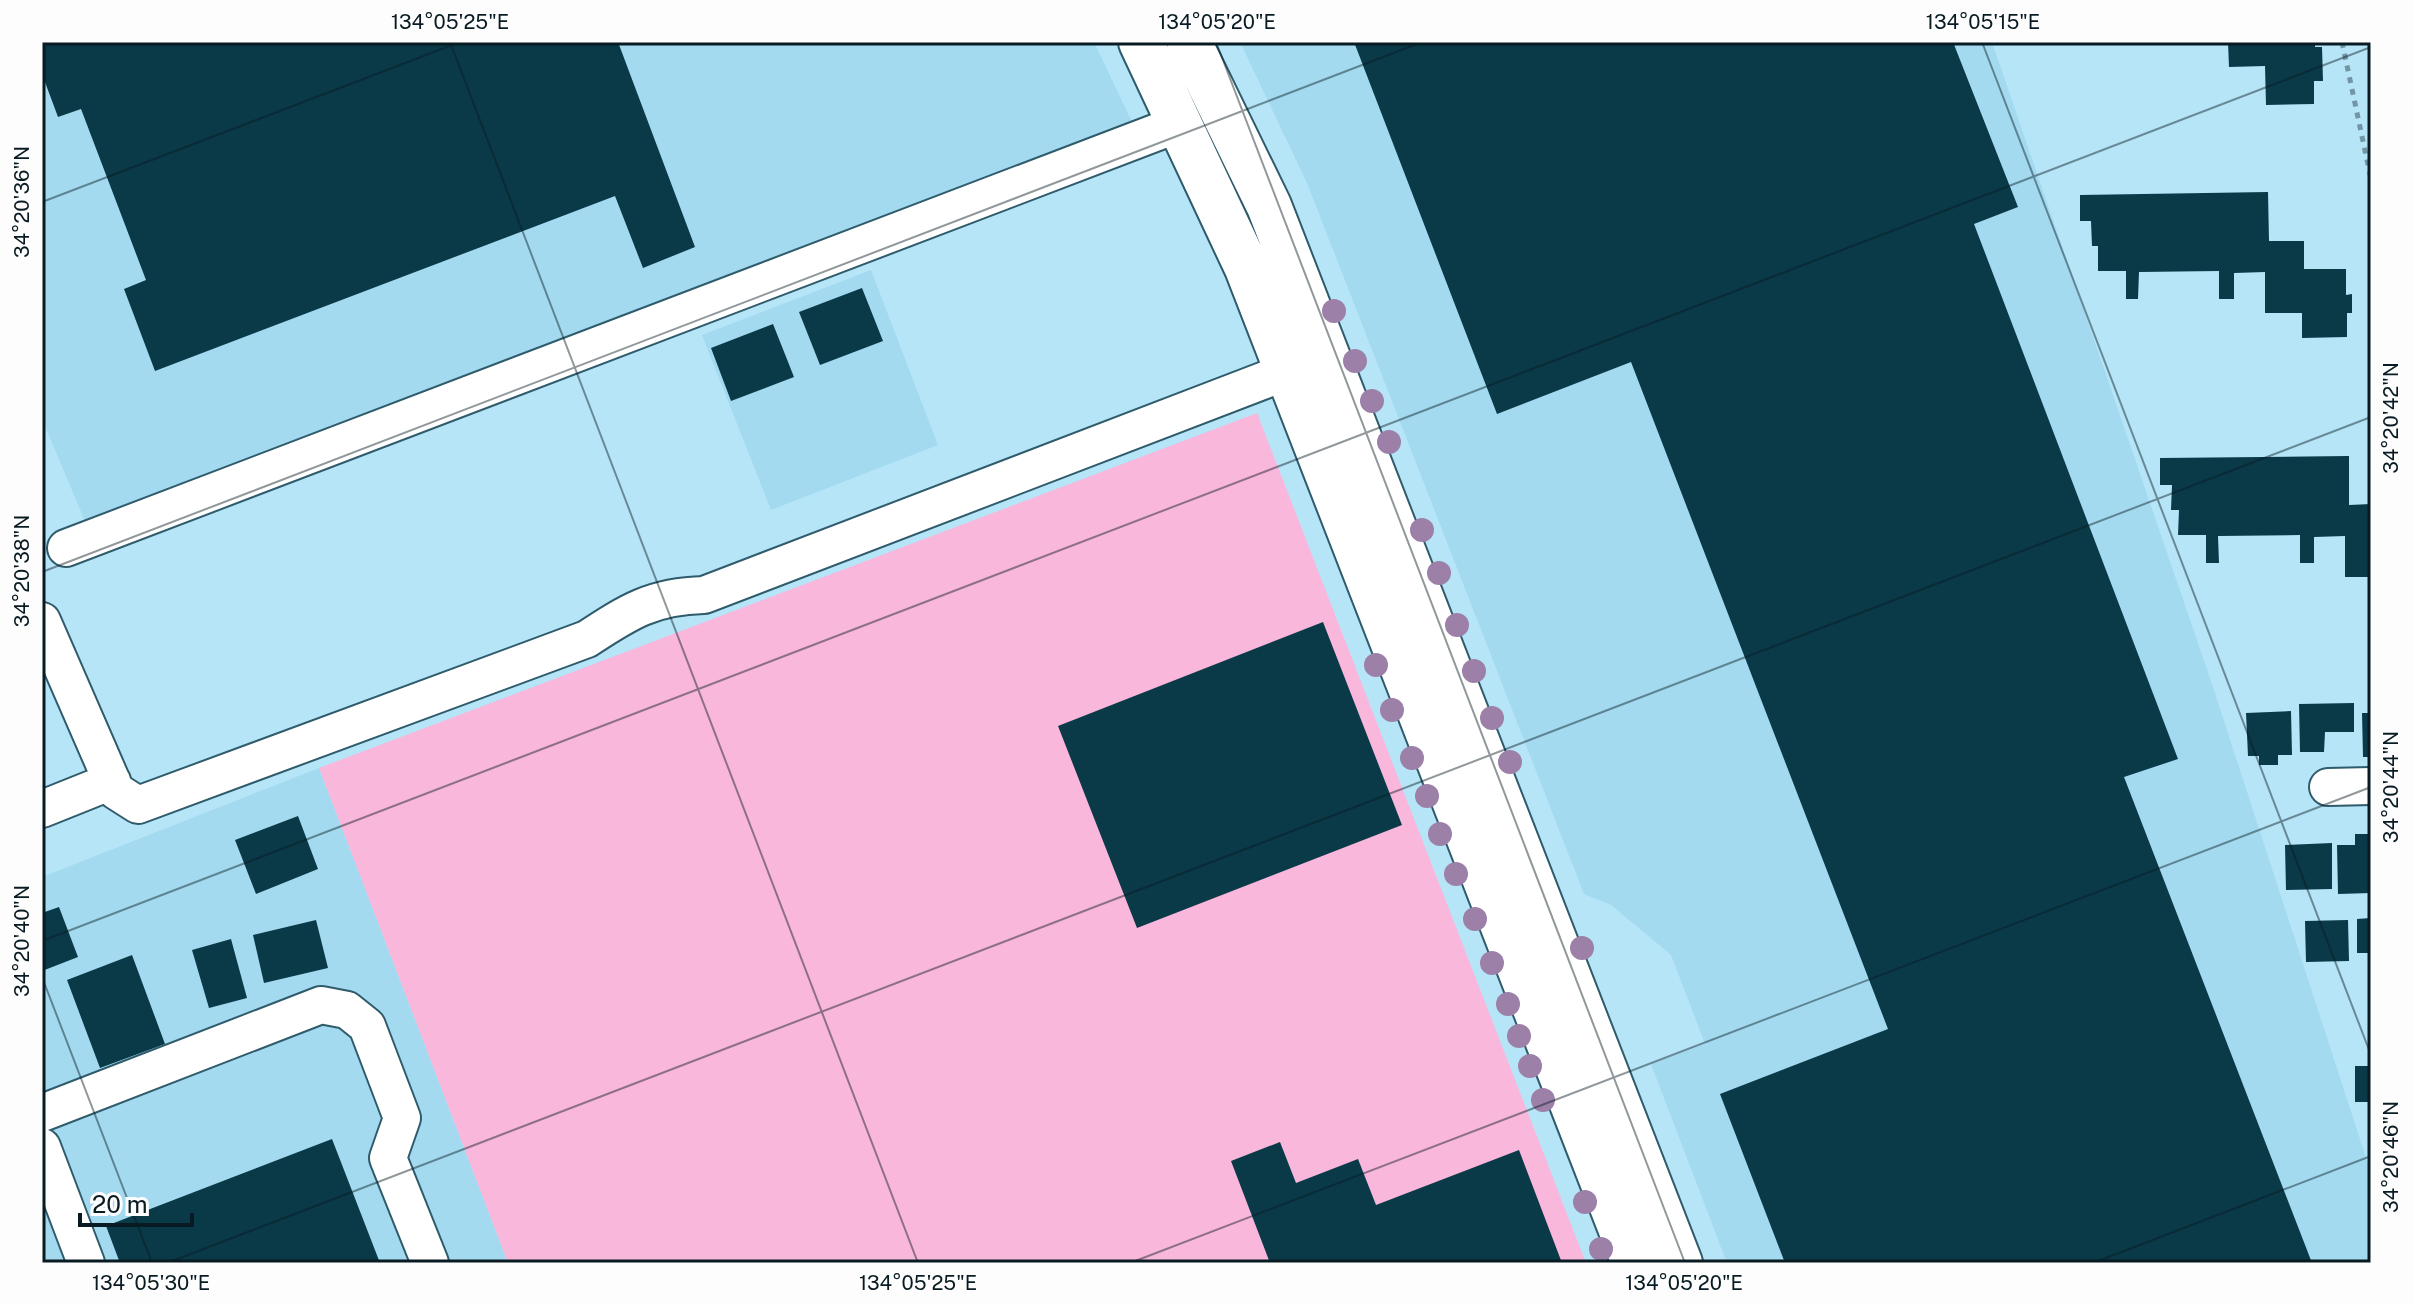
<svg xmlns="http://www.w3.org/2000/svg" width="2413" height="1305" viewBox="0 0 2413 1305" font-family="'Public Sans',sans-serif">
	<style>
		.built { fill: #a3daf0 }
		.green { fill: #f9b7dc }
		.building { fill: #0a3948 }
		.lines { fill: none; stroke-linecap: round; stroke-linejoin: round }
		.minor-casing { stroke: #2f5b6b; stroke-width: 40 }
		.tertiary-casing { stroke: #2f5b6b; stroke-width: 48 }
		.path { stroke: #7296a4; stroke-width: 5; stroke-dasharray: 6 6; stroke-linecap: butt }
		.minor { stroke: #fff; stroke-width: 36 }
		.tertiary { stroke: #fff; stroke-width: 44 }
		.tree { fill: #9c80a8 }
		.ticks { fill: none; stroke: #091b22; stroke-width: 2; stroke-opacity: 0.45 }
		.neatline { fill: none; stroke: #091b22; stroke-width: 3 }
		.ticks-label { font-size: 20px; text-anchor: middle; fill: #091b22 }
	</style>
	<rect width="100%" height="100%" fill="#b6e5f8"/>
	<path class="built" d="M42,42h1052l39,82 -1046,402 -45,-107z
		M1240,42h752l219,639 160,492v90h-644l-76,-199 54,-20 -34,-89 -60,-50 -27,-11 -277,-711z
		M871,270l67,175 -167,65 -69,-175z
		M319,768l189,495h-466v-386z"/>
	<path class="green" d="M1257,413l329,850h-1078l-189,-495z"/>
	<path class="building" d="M42,42h576l77,205 -52,21 -28,-72 -460,175 -31,-82 22,-9 -65,-171 -23,8 -16,-43z
		M1354,42h599l65,165 -44,17 204,535 -54,18 188,486h-527l-65,-169 168,-65 -257,-667 -134,52z
		M2228,42h87v5h7l1,34h-9v23l-48,1 -1,-39 -36,1z
		M2268,192l1,49h35v28h42v26l6,-1v19h-5v24l-45,1v-25h-37v-41l-31,1v26h-15v-28l-80,1 -1,27h-12v-28h-28v-25h-6l-1,-25h-11v-26z
		M862,288l21,53 -63,24 -21,-53z
		M773,324l21,53 -63,24 -20,-53z
		M2349,456v49l22,-1v73h-26v-41l-31,1v26h-14v-28l-82,1 1,27h-13v-28h-28l1,-25h-8l1,-25h-12v-27z
		M1323,622l79,203 -265,103 -79,-202z
		M2354,703v29h-29l-1,20h-24l-1,-48z
		M2291,711l1,44h-14v10h-19v-9h-11l-2,-43z
		M2362,713h9v44h-8z
		M298,816l20,53 -62,25 -21,-54z
		M2355,834h16v59l-33,1 -1,-49h18z
		M2332,843v46l-46,1 -1,-45z
		M59,907l19,50 -36,14v-58z
		M2371,918v35h-14v-34z
		M316,920l12,48 -64,15 -11,-48z
		M2348,920l1,41 -43,1 -1,-41z
		M231,939l16,59 -38,10 -17,-58z
		M132,955l33,89 -65,24 -33,-88z
		M2355,1066h16v36h-16z
		M332,1139l48,124h-260l-14,-37z
		M1280,1142l16,41 62,-24 18,46 143,-55 43,113h-292l-39,-102z"/>
	<g class="lines">
		<g class="minor-casing">
			<path id="minor" d="M66,548l1115,-425
				M42,621l74,170 22,14 449,-166c41,-27 66,-43 117,-44l608,-233
				M2328,787l43,-1
				M42,809l70,-28
				M42,1113l279,-108 26,5 20,16 35,92 -14,40 42,105
				M42,1147l44,116"/>
		</g>
		<g class="tertiary-casing">
			<path id="tertiary" d="M1141,42l106,226 387,995
				M1189,42l80,164 411,1057"/>
		</g>
		<path class="path" d="M2342,42l29,137"/>
		<use href="#minor" class="minor"/>
		<use href="#tertiary" class="tertiary"/>
	</g>
	<g class="tree">
		<circle cx="1334" cy="311" r="12"/>
		<circle cx="1355" cy="361" r="12"/>
		<circle cx="1372" cy="401" r="12"/>
		<circle cx="1389" cy="442" r="12"/>
		<circle cx="1422" cy="530" r="12"/>
		<circle cx="1439" cy="573" r="12"/>
		<circle cx="1457" cy="625" r="12"/>
		<circle cx="1376" cy="665" r="12"/>
		<circle cx="1474" cy="671" r="12"/>
		<circle cx="1392" cy="710" r="12"/>
		<circle cx="1492" cy="718" r="12"/>
		<circle cx="1412" cy="758" r="12"/>
		<circle cx="1510" cy="762" r="12"/>
		<circle cx="1427" cy="796" r="12"/>
		<circle cx="1440" cy="834" r="12"/>
		<circle cx="1456" cy="874" r="12"/>
		<circle cx="1475" cy="919" r="12"/>
		<circle cx="1582" cy="948" r="12"/>
		<circle cx="1492" cy="963" r="12"/>
		<circle cx="1508" cy="1004" r="12"/>
		<circle cx="1519" cy="1036" r="12"/>
		<circle cx="1530" cy="1066" r="12"/>
		<circle cx="1543" cy="1100" r="12"/>
		<circle cx="1585" cy="1202" r="12"/>
		<circle cx="1601" cy="1249" r="12"/>
	</g>
	<path class="ticks" d="M450,42l468,1221M1216,42l469,1221M1982,42l389,1013M42,202l418,-160M42,572l1380,-530M42,941l2329,-894M42,977l110,286M167,1263l2204,-846M1130,1263l1241,-476M2093,1263l278,-107"/>
	<rect width="2413" height="1305" fill="none" stroke="#fdfdfd" stroke-width="88"/>
	<path d="M80 1213v12h112v-12" fill="none" stroke="#091b22" stroke-width="4"/>
	<text x="92" y="1213" font-size="24" fill="#091b22" stroke="#fdfdfd" stroke-width="6" paint-order="stroke">20 m</text>
	<rect x="44" y="44" width="2325" height="1217" class="neatline"/>
	<g class="ticks-label">
		<text x="450" y="29">134°05'25"E</text>
		<text x="1217" y="29">134°05'20"E</text>
		<text x="1983" y="29">134°05'15"E</text>
		<text transform="translate(22 202) rotate(-90)" y="7">34°20'36"N</text>
		<text transform="translate(2391 418) rotate(-90)" y="7">34°20'42"N</text>
		<text transform="translate(22 571) rotate(-90)" y="7">34°20'38"N</text>
		<text transform="translate(2391 787) rotate(-90)" y="7">34°20'44"N</text>
		<text transform="translate(22 941) rotate(-90)" y="7">34°20'40"N</text>
		<text transform="translate(2391 1157) rotate(-90)" y="7">34°20'46"N</text>
		<text x="151" y="1290">134°05'30"E</text>
		<text x="918" y="1290">134°05'25"E</text>
		<text x="1684" y="1290">134°05'20"E</text>
	</g>
</svg>
